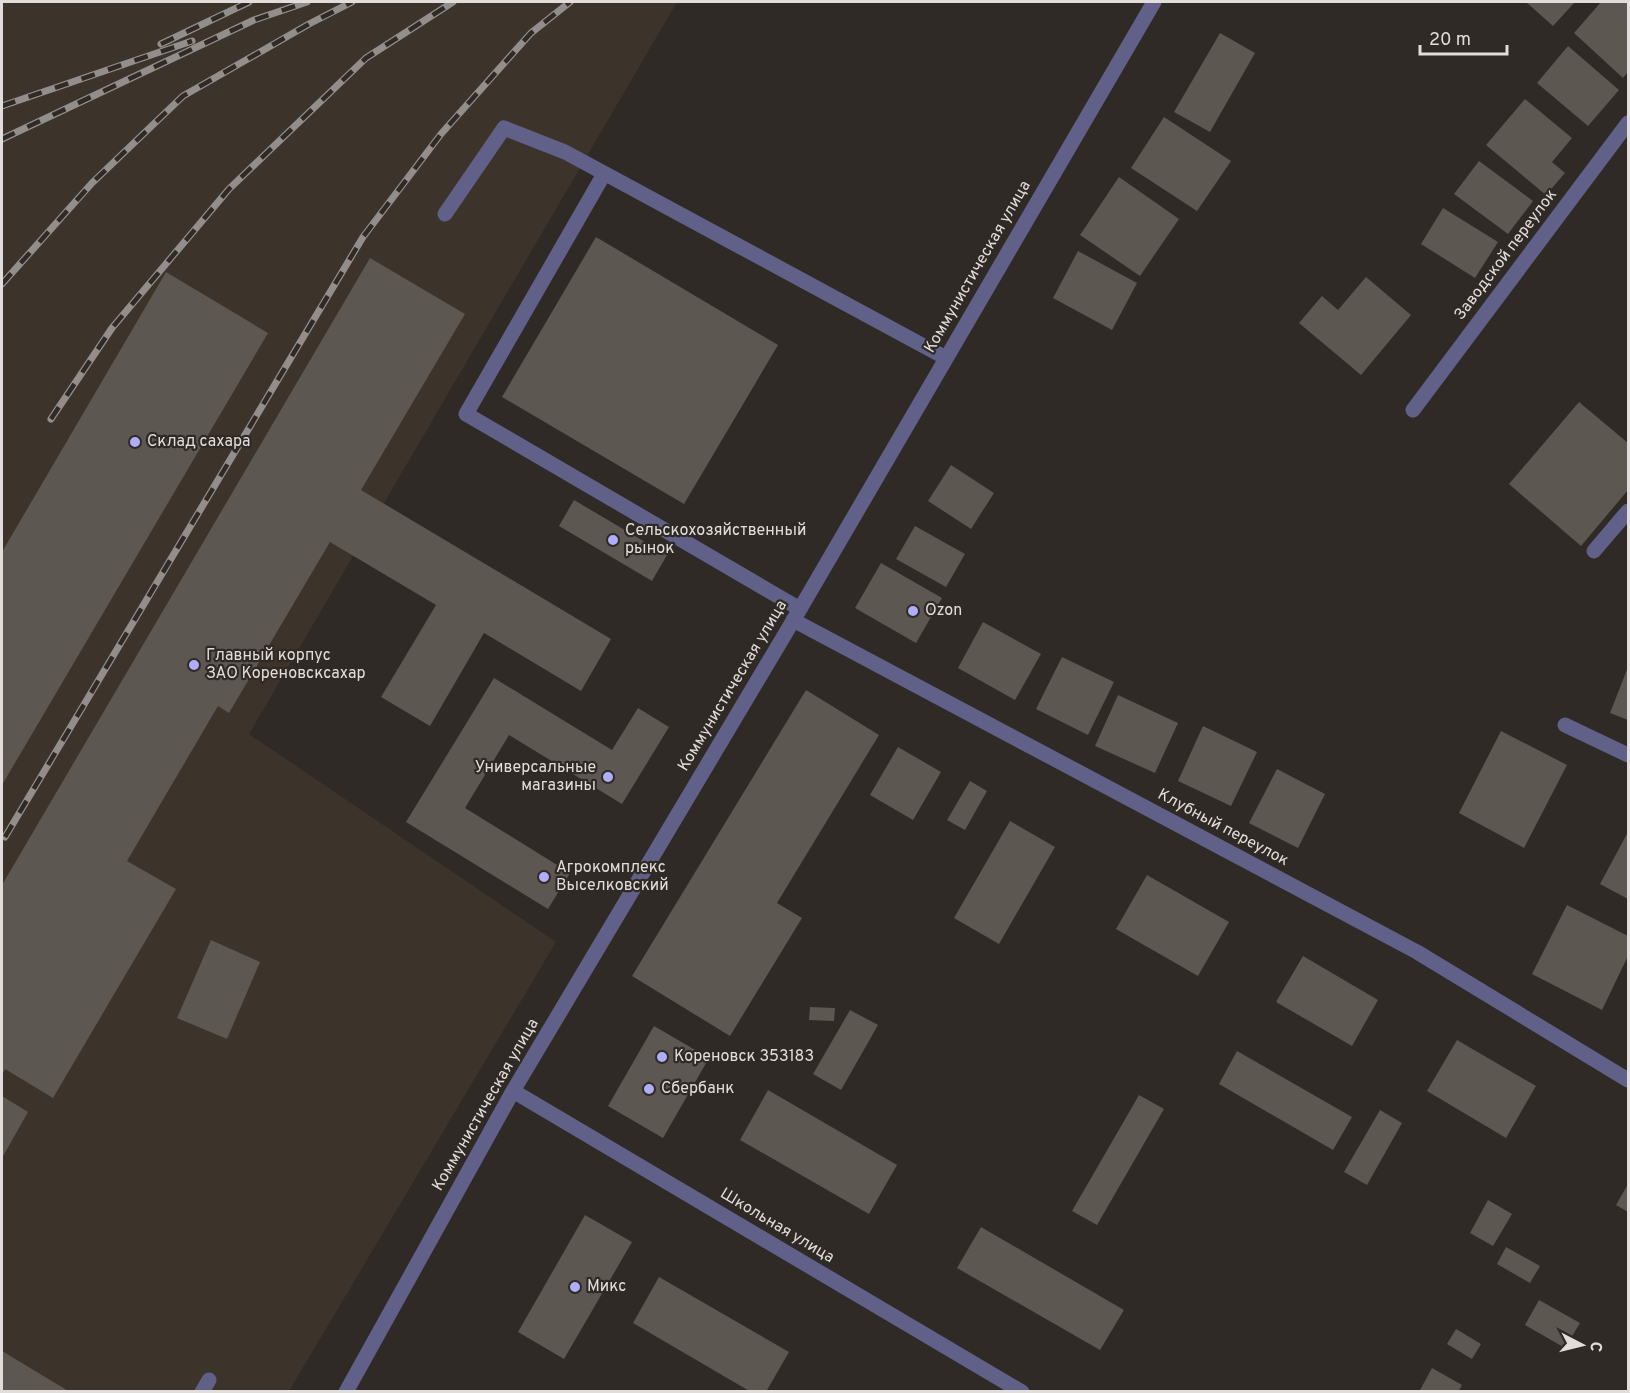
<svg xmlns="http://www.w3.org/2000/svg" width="1630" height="1393" viewBox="0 0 1630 1393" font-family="Overpass,sans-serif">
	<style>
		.built { fill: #3c332b }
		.building { fill: #5c5751 }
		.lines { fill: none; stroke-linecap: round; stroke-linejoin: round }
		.minor { stroke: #606089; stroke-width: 15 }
		.rail-casing { stroke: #928e8b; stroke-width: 7 }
		.rail { stroke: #2f2a25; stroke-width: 4.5; stroke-dasharray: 14; stroke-linecap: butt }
		.poi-dot { fill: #b0aefa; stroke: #2f2a25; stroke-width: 2 }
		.labels { text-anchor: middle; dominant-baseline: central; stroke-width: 4.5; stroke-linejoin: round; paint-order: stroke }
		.street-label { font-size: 16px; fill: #e0ddda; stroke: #2f2a25 }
		.poi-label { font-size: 16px; fill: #e0ddda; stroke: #2f2a25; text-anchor: start }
	</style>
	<rect width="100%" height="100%" fill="#2f2a25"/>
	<path class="built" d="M2,2h675l-428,732 307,208 -267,449 -287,1z"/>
	<path class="building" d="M1526,2h49l-22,24z
		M1601,2h27v70l-5,6 -49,-45z
		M1220,33l35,20 -45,79 -36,-20z
		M1568,46l51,44 -31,36 -51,-43z
		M1525,99l47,39 -20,24 13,11 -19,22 -60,-50z
		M1164,117l67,44 -34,50 -66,-43z
		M1479,161l54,40 -25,33 -54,-40z
		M1119,177l60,42 -39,57 -60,-41z
		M1443,208l55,34 -23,36 -54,-34z
		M596,237l182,108 -94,159 -182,-107z
		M1078,251l59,32 -25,47 -59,-32z
		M370,258l95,56 -104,176 250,149 -30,52 -97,-58 -54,93 -49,-29 55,-92 -106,-63 -101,171 -11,-7 -91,155 49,28 -123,209 -48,-29 -3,6v-190z
		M166,272l102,61 -266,452v-233z
		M1366,277l45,38 -50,60 -62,-52 23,-27 16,14z
		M1579,402l49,41v47l-47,56 -72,-62z
		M951,465l43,28 -23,36 -43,-28z
		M574,500l93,55 -15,26 -93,-55z
		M915,526l50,28 -19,33 -50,-28z
		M881,563l61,35 -26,45 -61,-35z
		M983,622l58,32 -26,46 -57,-32z
		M1062,657l52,25 -26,53 -52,-26z
		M1628,667v53l-18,-7z
		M494,678l118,72 26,-42 31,19 -47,77 -113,-69 -44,73 105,65 -22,36 -142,-87z
		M806,690l73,45 -102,168 25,15 -72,118 -98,-60z
		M1118,695l60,28 -23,50 -60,-27z
		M1203,726l54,26 -26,54 -53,-25z
		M1501,731l66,34 -43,83 -65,-35z
		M898,747l43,25 -28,48 -43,-25z
		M1277,769l48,25 -27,54 -49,-25z
		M970,781l17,10 -22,39 -18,-10z
		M1010,821l45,26 -56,97 -45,-26z
		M1628,832v67l-28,-15z
		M1147,875l82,47 -31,54 -82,-47z
		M1567,905l61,31v20l-26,54 -70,-36z
		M211,940l49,22 -33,77 -50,-21z
		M1303,956l75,44 -26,46 -76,-44z
		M810,1007l25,1 -1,13 -25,-1z
		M850,1010l28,15 -37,65 -28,-16z
		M654,1026l55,32 -46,80 -55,-32z
		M1457,1040l79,46 -30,52 -79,-47z
		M1237,1051l115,66 -19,33 -114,-66z
		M768,1090l129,75 -28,49 -129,-74z
		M1139,1095l25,14 -67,116 -25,-14z
		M2,1096l26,16 -26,46z
		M1380,1110l22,13 -35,62 -23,-13z
		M1628,1184v28l-12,-7z
		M1488,1200l24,14 -19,32 -23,-13z
		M585,1215l47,27 -68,117 -46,-27z
		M981,1227l143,83 -24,40 -143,-82z
		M1506,1247l34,19 -10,17 -33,-19z
		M659,1277l130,75 -23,40h-15l-118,-69z
		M1539,1300l41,23 -15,25 -40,-23z
		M1456,1329l25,15 -9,15 -25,-15z
		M2,1351l68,41h-68z
		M1432,1368l30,17 -4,7h-39z"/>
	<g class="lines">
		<path class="minor" d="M604,174l-138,240 334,195
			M445,214l59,-86 61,24 381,206
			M1413,410l215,-287
			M1594,551l34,-40
			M793,620l624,332 211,128
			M1565,725l63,30
			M513,1091l509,301
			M202,1392l7,-12
			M346,1392l167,-301 287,-482 354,-607"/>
		<g class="rail-casing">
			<path id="rail" d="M161,44l88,-42
				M2,106l190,-65
				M2,139l252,-119 53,-18
				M2,284l90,-101 91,-87 126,-72 43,-22
				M51,419l61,-91 117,-139 137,-131 87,-56
				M5,837l358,-600 78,-103 90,-101 39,-31"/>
		</g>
		<use href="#rail" class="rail"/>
	</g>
	<g class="poi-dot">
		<circle cx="135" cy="442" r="6"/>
		<circle cx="613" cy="540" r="6"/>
		<circle cx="913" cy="611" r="6"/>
		<circle cx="194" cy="665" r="6"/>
		<circle cx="608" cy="777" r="6"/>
		<circle cx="544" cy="877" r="6"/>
		<circle cx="662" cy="1057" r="6"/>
		<circle cx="649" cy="1089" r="6"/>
		<circle cx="575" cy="1287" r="6"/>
	</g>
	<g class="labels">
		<g class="street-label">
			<text transform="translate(1506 255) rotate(-53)">Заводской переулок</text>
			<text transform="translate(978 267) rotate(-60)">Коммунистическая улица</text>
			<text transform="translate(733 686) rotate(-59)">Коммунистическая улица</text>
			<text transform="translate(1223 828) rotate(28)">Клубный переулок</text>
			<text transform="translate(486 1105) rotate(-60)">Коммунистическая улица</text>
			<text transform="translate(777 1226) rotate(31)">Школьная улица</text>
		</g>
		<g class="poi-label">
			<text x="147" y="442">Склад сахара</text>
			<text x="625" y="531">Сельскохозяйственный<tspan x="625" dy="18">рынок</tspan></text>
			<text x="925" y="611">Ozon</text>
			<text x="206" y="656">Главный корпус<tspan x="206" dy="18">ЗАО Кореновсксахар</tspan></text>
			<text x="596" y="768" text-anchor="end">Универсальные<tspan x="596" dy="18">магазины</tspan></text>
			<text x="556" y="868">Агрокомплекс<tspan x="556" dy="18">Выселковский</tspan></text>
			<text x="674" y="1057">Кореновск 353183</text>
			<text x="661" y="1089">Сбербанк</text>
			<text x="587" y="1287">Микс</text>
		</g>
	</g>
	<rect width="1630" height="1393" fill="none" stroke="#e0ddda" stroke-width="6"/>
	<g transform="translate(1582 1345) rotate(97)" stroke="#2f2a25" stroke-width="4.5" paint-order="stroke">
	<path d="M0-4.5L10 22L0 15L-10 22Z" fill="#e0ddda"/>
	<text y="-9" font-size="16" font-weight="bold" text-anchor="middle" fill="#e0ddda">С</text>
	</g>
	<path d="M1420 45v9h87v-9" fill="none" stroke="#e0ddda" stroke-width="3"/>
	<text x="1429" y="45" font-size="18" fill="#e0ddda" stroke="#2f2a25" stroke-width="4.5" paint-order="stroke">20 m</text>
</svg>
